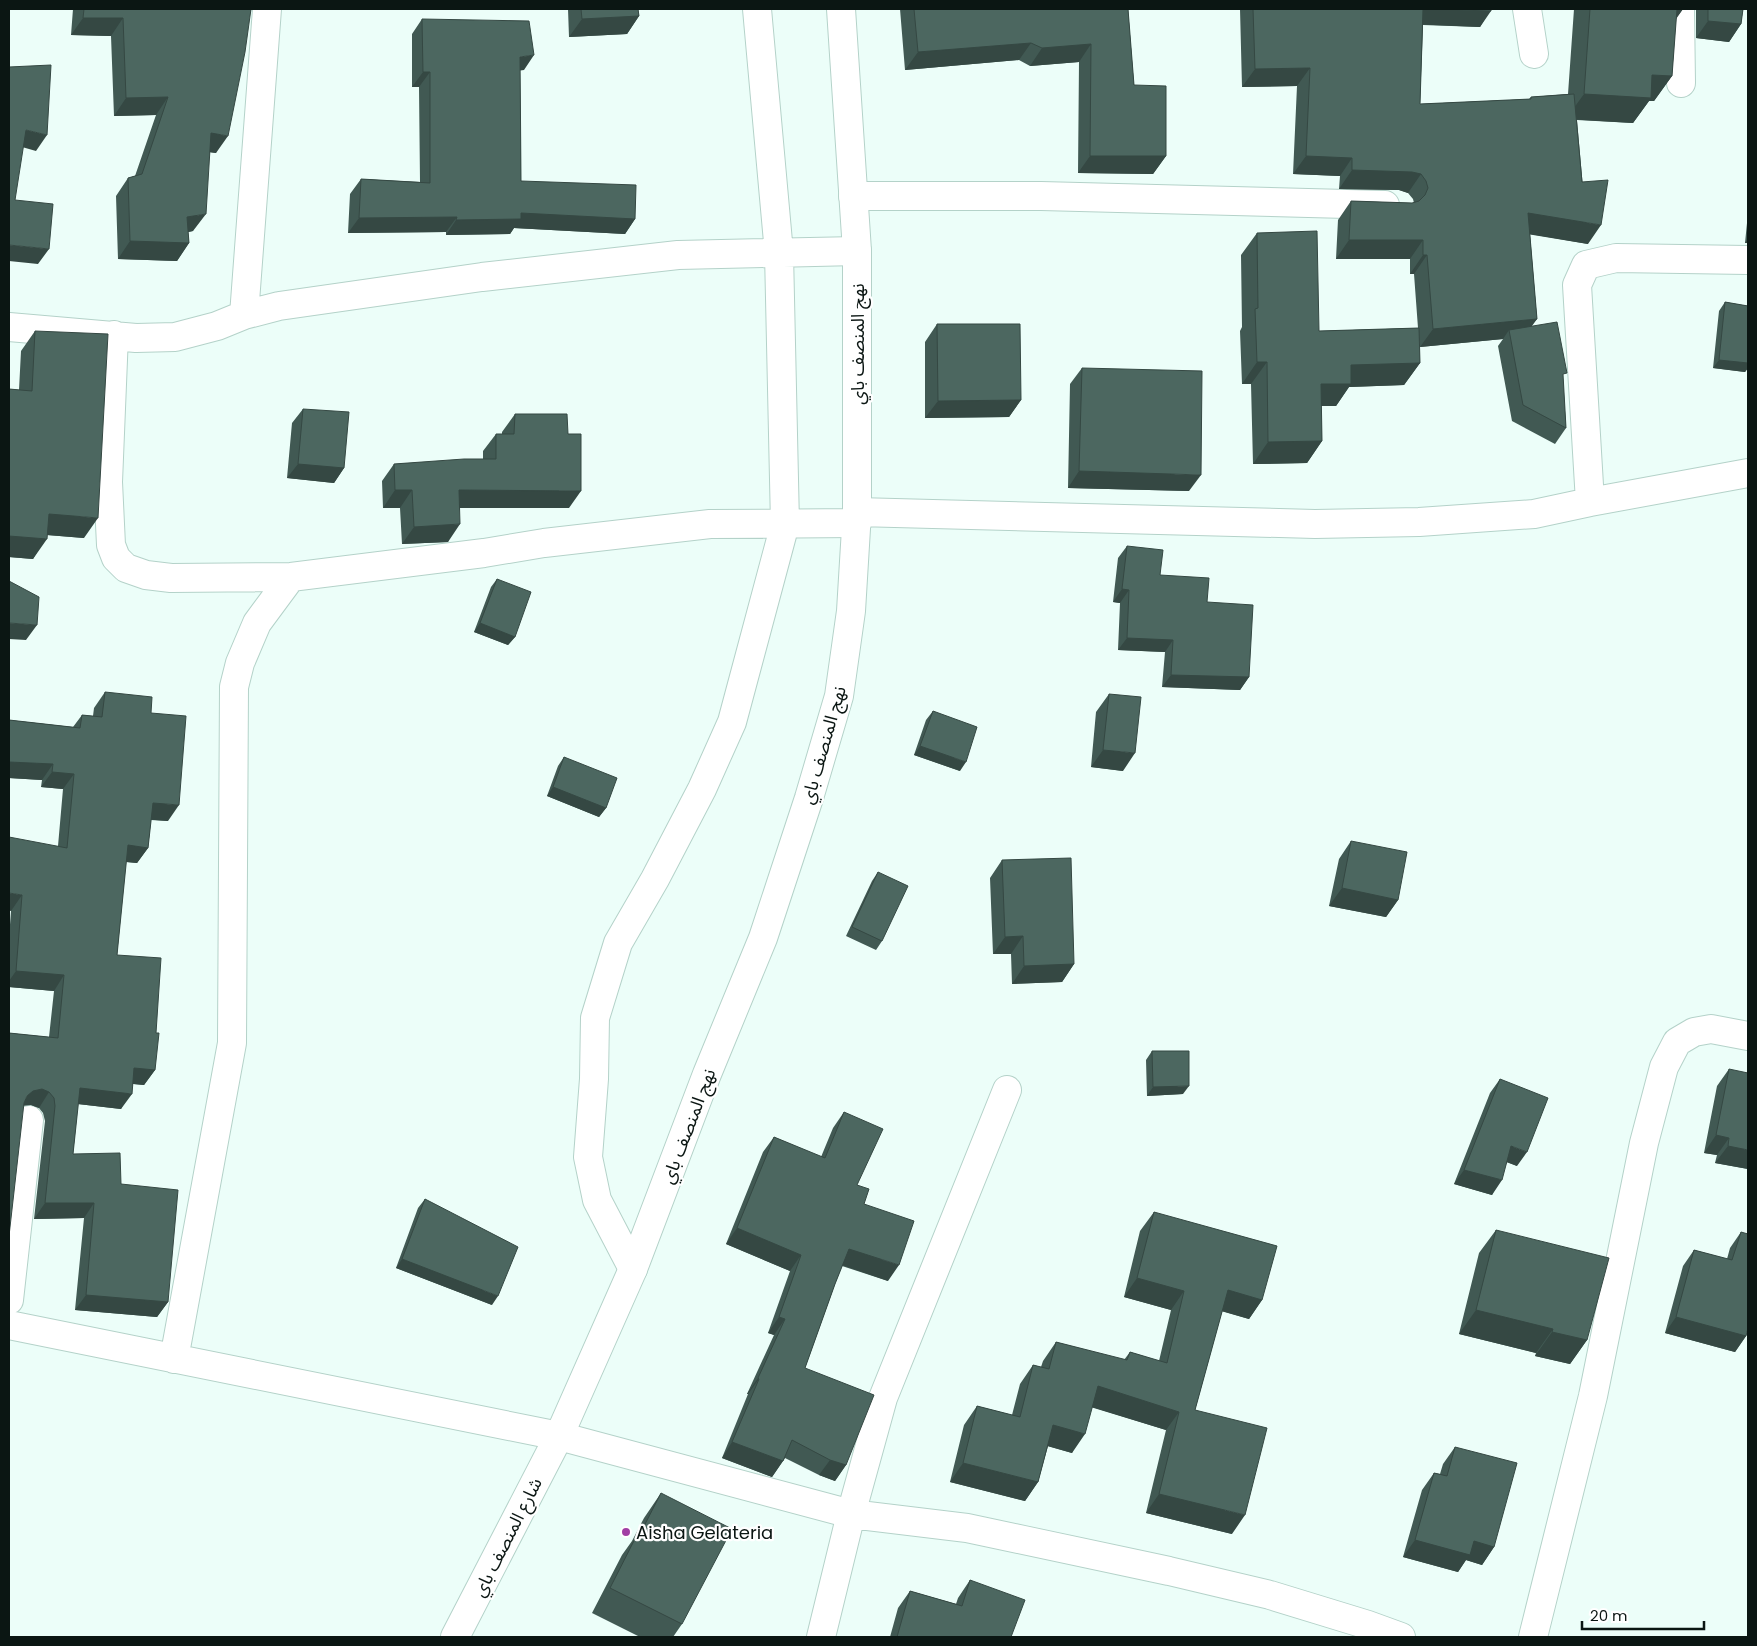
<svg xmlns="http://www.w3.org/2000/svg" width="1757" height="1646" viewBox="0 0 1757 1646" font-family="Poppins,'Noto Sans Arabic',sans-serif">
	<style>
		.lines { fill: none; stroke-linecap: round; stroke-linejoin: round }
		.minor-casing { stroke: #b4d2c9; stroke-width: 30 }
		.secondary-casing { stroke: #b4d2c9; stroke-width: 30 }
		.minor { stroke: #fff; stroke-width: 28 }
		.secondary { stroke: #fff; stroke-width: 28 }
		.wall { fill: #415953 }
		.shaded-wall { fill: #354843 }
		.building { fill: #4c6760; stroke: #354843 }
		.poi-dot { fill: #a13ea4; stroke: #fff; stroke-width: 2 }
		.labels { text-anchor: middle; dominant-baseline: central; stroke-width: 4.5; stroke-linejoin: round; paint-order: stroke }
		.street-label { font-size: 18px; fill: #0b1613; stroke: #fff }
		.poi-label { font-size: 18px; fill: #0b1613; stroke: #fff; text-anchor: start }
	</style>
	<rect width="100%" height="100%" fill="#ecfef9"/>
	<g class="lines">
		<g class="minor-casing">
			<path id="minor" d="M1527,9l7,45
				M1680,9l1,74
				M853,196h188l344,9
				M244,315l23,-306
				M9,327l127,11 39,-1 42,-11 27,-11 35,-9 203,-29 196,-22 179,-4
				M114,335l-6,147 3,63 5,13 10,10 20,7 25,3 120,-1 193,-24 60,-10 166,-19 147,-1
				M1590,502l-13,-217 9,-20 30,-7 132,2
				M857,512l458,12 104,-2 115,-8 56,-12 158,-29
				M633,1269l-36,-69 -9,-43 6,-78 1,-61 23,-75 37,-64 47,-90 30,-67 53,-198 -6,-271 -22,-244
				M9,1300l20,-180
				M9,1325l550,111 292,78 116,14 202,43 101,24 98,30 33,12
				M174,1359l58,-316 2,-356 6,-24 17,-40 34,-46
				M821,1637l30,-123 32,-116 124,-308
				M1533,1637l60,-241 51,-253 20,-76 13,-25 17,-10 17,-3 37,7"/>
		</g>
		<g class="secondary-casing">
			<path id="secondary" d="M455,1637l104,-201 74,-167 74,-195 56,-136 46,-140 30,-102 12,-85 6,-99v-261l-16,-242"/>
		</g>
		<use href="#minor" class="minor"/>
		<use href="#secondary" class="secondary"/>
	</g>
	<path class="wall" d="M73,9h178l-35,144 -6,-1 -17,79 -5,1 1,11 -12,18 -59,-2 -2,-63 12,-18 7,-2 21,-61 -42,1 -3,-80 -40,-1z
		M568,9h70l1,7 -12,18 -58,3z
		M900,9h228l6,76 32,71 -13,18 -75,-1 1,-111 -49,4 -11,-6 -114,10z
		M1240,9h251l-11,18 -57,-2 -3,79 109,-5 2,-2 37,-3 6,-85h109l-7,9 -4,58 -18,25h-5l-16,22 -56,-3 11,124 -58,-10 7,85 -6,7 32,52 3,50 -11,16 -43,-23 -14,-75 5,-7 -83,8 -1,-7 1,23 -16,22 -55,2 -13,19h-15l1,35 -15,22 -54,1 -2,-80h-9l-2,-53 2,-4 -1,-72 16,-22 62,98 99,-3 -4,-54h-4v-15h-74l2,-39 13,-19 61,2h2l-1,-4 -5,-6 -9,-3 -60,-1 1,-13 -47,-2 4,-88 -55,1z
		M1696,9h47l-2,15 -12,18 -33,-4z
		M422,19l102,51h-4l1,111 114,38 -10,15 -111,-6 -4,6 -64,1v-3l-98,1 2,-39 11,-15 59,3 -1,-95h-7v-53z
		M1748,213v30h-3z
		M1725,302l23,4v62l-3,4 -32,-4 6,-57z
		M937,324l84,76 -12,17 -84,1v-76z
		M35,331l49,207 -37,-3 -14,24 -24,-2v-168l10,1 2,-39z
		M1082,368l107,123 -121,-3 2,-104z
		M303,409l41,59 -10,15 -47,-5 5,-55z
		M515,414l54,94h-109l-12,34 -46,2 -2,-36h-17l-1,-27 12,-17 89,-5v-8l13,-17h6v-2z
		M1127,546l33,29 47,27 42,75 -9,13 -78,-3 3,-35 -47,-2 2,-47 -7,-1 5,-44z
		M497,579l18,58 -7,8 -34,-13 17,-45z
		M105,692l46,21 17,108 -17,-1 -3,28 -11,15 -11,-1 -9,93 39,78 -1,37 -11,15 -11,-1 -12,25 -43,-5 -5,50 48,30 47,118 -11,15 -82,-7 9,-92 -50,1 11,-98 -2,-8 -4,-5 -8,-3 -22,-72 40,4 5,-46 -45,-4v-49l2,-27 -2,-1 49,-64 5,-57 -22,-2 1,-7 -33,-2v-58l64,7 9,-12 11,1 1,-8z
		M1109,694l14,77 -32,-4 5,-55z
		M933,711l27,60 -46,-16 12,-35z
		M564,757l42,51 -7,9 -52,-21 11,-30z
		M1351,841l47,59 -12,17 -57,-11 10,-47z
		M1002,860l72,104 -12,18 -50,2 -1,-30h-18l-3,-76z
		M878,872l4,69 -6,9 -30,-14 26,-55z
		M1152,1051l31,43 -36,2 -1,-36z
		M1729,1069l19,100 -33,-6 2,-8 -13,-2 13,-67z
		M1500,1079l17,87 -10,-4 -15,33 -38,-11 36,-91z
		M844,1112l13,73 7,19 24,77 -46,-15 -7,18 -30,84 41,97 -11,16 -16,-6 -34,-17 -13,19 -50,-19 26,-64h-1l27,-59 -6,-2 22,-62 -64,-27 37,-92 11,-15 47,20 12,-29z
		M425,1199l67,106 -96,-37 22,-60z
		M1154,1212l108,88 -13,19 -27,-8 -27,99 37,124 -86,-21 20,-83 -74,-23 -20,46 -24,-7 -10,36 -13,19 -75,-19 14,-57 13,-19 35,9 8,-31 13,-19 8,2 2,-6 13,-19 68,18 6,-8 29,9 12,-51 -47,-13 16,-66z
		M1496,1230l91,110 -17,24 -35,-8 1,-3 -77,-19 20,-81z
		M1741,1232l5,104 -11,16 -70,-19 18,-67 11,-16 33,9 3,-11z
		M1455,1447l39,100 -12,18 -16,-5 -8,12 -55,-15 19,-67 12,-17 6,1 3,-10z
		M661,1493l21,131 -9,13h-33l-48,-24 30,-58 10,-14 12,-23z
		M970,1580l41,57h-121l8,-29 12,-17 46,13 2,-6z"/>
	<path class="shaded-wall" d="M1421,9l70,2 -11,16 -70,-3z
		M1677,9h6l-18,26z
		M639,16l-12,18 -58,3 13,-18z
		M83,18h40l-12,18 -40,-1z
		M1708,21l33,3 -12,18 -33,-4z
		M1031,43l-12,17 -114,10 13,-18z
		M1091,44l-12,18 -49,4 12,-18z
		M534,55l-10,15 -15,2 11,-15z
		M1310,68l-13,18 -55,1 13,-18z
		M423,72h7l-11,15h-7z
		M1652,75l20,1 -18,25h-5l-16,22 -67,-4 18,-25z
		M168,97l-12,18 -42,1 12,-18z
		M26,130l21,5 -11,16 -21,-6z
		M211,133l17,3 -12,17 -17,-2z
		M1090,156h76l-13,18 -75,-1z
		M1306,156l46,2 -12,18 -47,-2z
		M1352,170l60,2 9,2 -13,19 -9,-3 -60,-1z
		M521,213l114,6 -10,15 -111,-6 -4,6 -64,1 10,-15z
		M1528,213l73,12 -13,19 -73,-12z
		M206,214l-13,17 -19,4 13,-18z
		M457,217l-11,15 -98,1 11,-15z
		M1748,238v5h-3z
		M1349,240h74l-13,19h-74z
		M130,241l59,2 -12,18 -59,-2z
		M9,245l40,4 -11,15 -29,-3z
		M1423,255h4l-13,19h-4z
		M1537,319l-13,18 -15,-7 -6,9 -83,8 13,-18z
		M1719,360l29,3v5l-3,4 -32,-4z
		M1257,362h10l-16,22h-9z
		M1420,363l-16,22 -55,2 -13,19h-31l16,-22 30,-19z
		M1021,400l-12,17 -84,1 13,-17z
		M1322,441l-15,22 -54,1 15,-22z
		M298,464l46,4 -10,15 -47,-5z
		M1079,471l122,4 -12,16 -121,-3z
		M395,490h17l-12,18h-17z
		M459,490l122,1 -12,17h-122z
		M49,514l49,4 -14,20 -49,-4z
		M460,524l-12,18 -46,2 12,-17z
		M9,536l38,3 -14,20 -24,-2z
		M1122,589l7,1 -9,13 -7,-1z
		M9,623l28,2 -11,15 -17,-1z
		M480,623l35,14 -7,8 -34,-13z
		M1127,638l46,2 -8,12 -47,-2z
		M1171,675l78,2 -9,13 -78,-3z
		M920,746l46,16 -6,9 -46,-16z
		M1103,750l32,3 -12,18 -32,-4z
		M9,762l44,2 -11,16 -33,-2z
		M52,772l22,2 -11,15 -22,-2z
		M553,787l53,21 -7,9 -52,-21z
		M153,803l26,2 -11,16 -26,-2z
		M128,845l20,3 -11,15 -20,-2z
		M1342,888l56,12 -12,17 -57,-11z
		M9,893l13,2 -11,16 -2,-1z
		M1023,936l-12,18h-18l12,-17z
		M1074,964l-12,18 -50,2 12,-18z
		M16,971l48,4 -10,16 -45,-4v-6z
		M134,1068l21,2 -11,15 -20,-2z
		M1189,1086l-6,8 -36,2 6,-9z
		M80,1088l52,6 -11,15 -52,-6z
		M42,1089l7,3 -10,16 -8,-3 -9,1 5,-10 6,-5z
		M1716,1135l13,3 -12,17 -13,-2z
		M1511,1146l16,6 -10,14 -16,-6z
		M1728,1146l20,4v19l-33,-6z
		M1464,1170l38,10 -10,15 -38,-11z
		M45,1203h49l-10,15 -50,1z
		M737,1228l64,27 -11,16 -64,-27z
		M849,1249l50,16 -11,16 -49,-17z
		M402,1259l96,37 -6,9 -96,-37z
		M1137,1278l47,13 -13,19 -47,-13z
		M1228,1290l34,10 -13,19 -35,-10z
		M86,1295l82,7 -11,15 -82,-7z
		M1476,1310l77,19 -17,24 -77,-19z
		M779,1317l6,2 -11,16 -6,-2z
		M1676,1317l70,19 -11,16 -70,-19z
		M1552,1332l35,8 -17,24 -35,-8z
		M758,1378l1,1 -11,15h-1z
		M1098,1386l81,26 -13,18 -82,-25z
		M1053,1425l32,9 -13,19 -32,-9z
		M732,1442l51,19 -11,16 -50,-19z
		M830,1460l16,5 -11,16 -16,-6z
		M963,1463l75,19 -13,19 -75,-19z
		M1159,1494l86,21 -13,19 -86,-21z
		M1415,1540l59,1 20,6 -12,18 -16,-5 -8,12 -55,-15z"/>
	<path class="building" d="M84,9h167l-6,43 -17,84 -17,-3 -5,81 -19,3 2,26 -59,-2 -2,-63 14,-4 26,-77 -42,1 -3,-80h-40z
		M581,9h57l1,7 -57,3z
		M914,9h214l6,76 32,1v70h-76l1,-112 -49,4 -11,-5 -113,9z
		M1253,9h170l-3,95 111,-5v-2l43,-3 8,88 26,-2 -7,45 -73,-12 9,106 -104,10 -6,-74h-4v-15h-74l2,-39 61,2 7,-2 6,-6 3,-7 -2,-7 -5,-7 -9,-2 -60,-2v-12l-46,-2 4,-88 -55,1z
		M1426,9h65v2z
		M1590,9h87l-5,67 -20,-1 -1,23 -67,-4z
		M1708,9h35l-2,15 -33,-3z
		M422,19l107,2 5,34 -14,2 1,124 115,4 -1,34 -114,-6v6l-65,1 1,-3 -98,1 2,-39 69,4v-111h-7z
		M51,65l-4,70 -21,-5 -11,70 38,4 -4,45 -40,-4v-178z
		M1317,231l2,100 100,-3 1,35 -69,2v19h-30l1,57 -54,1 -1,-80h-10l-2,-53 3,-1 -1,-75z
		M1725,302l23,4v57l-29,-3z
		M1557,322l10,51 -4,1 3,54 -43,-23 -14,-75z
		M937,324h83l1,76 -83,1z
		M35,331l73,3 -10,184 -49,-4 -2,25 -38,-3v-147l23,2z
		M1082,368l120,3 -1,104 -122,-4z
		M303,409l46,3 -5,56 -46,-4z
		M515,414h52l1,20h13v57l-122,-1 1,34 -46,3 -2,-37h-17l-1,-26 70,-5h32v-25h18z
		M1127,546l36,4 -3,25 49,3 -2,24 46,3 -4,72 -78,-2 2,-35 -46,-2 2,-48 -7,-1z
		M497,579l34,13 -16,45 -35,-14z
		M9,581l30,16 -2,28 -28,-2z
		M105,692l47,5 -1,16 35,3 -7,89 -26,-2 -5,45 -20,-3 -11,110 44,3 -5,75h3l-4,37 -21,-2 -2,26 -52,-6 -7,66 47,-1 1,31 57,6 -10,112 -82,-7 8,-92h-49l10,-97 -1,-8 -5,-6 -7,-3 -9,2 -6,5 -3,7 -15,133v-203l49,5 6,-63 -48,-4 6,-76 -13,-2v-56l58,11 7,-74 -22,-2 1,-8 -44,-2v-42l71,8 2,-13 20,2z
		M1109,694l32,3 -6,56 -32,-3z
		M933,711l44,16 -11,35 -46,-16z
		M564,757l53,21 -11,30 -53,-21z
		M1351,841l56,11 -9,48 -56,-12z
		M1071,858l3,106 -50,2 -1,-30 -18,1 -3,-77z
		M878,872l30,14 -26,55 -30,-14z
		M1152,1051h37v35l-36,1z
		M1729,1069l19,4v77l-20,-4 1,-8 -13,-3z
		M1500,1079l48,19 -21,54 -16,-6 -9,34 -38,-10z
		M844,1112l39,17 -26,56 12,4 -5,15 50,17 -15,44 -50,-16 -14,35 -30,84 69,27 -28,70 -16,-5 -38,-20 -9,21 -51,-19 27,-63 -1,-1 27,-59 -6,-2 22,-62 -64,-27 37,-91 51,21z
		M425,1199l93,48 -20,49 -96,-37z
		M1154,1212l123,34 -15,54 -34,-10 -33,120 72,18 -22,87 -86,-21 20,-82 -81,-26 -13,48 -32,-9 -15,57 -75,-19 14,-57 43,11 13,-52 16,4 7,-27 71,18 3,-8 37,11 17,-72 -47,-13z
		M1496,1230l113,28 -22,82 -35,-8 1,-3 -77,-19z
		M1741,1232l7,2v94l-2,8 -70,-19 18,-67 38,10z
		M1455,1447l62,16 -23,84 -20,-6 -4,14 -55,-15 19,-67 13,3z
		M661,1493l71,36 -50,95 -72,-36 30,-59 2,1z
		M970,1580l55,20 -14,37h-114l13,-46 52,15z"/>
	<circle class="poi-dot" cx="626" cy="1532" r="5"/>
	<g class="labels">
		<g class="street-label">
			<text transform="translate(857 344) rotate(-90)">نهج المنصف باي</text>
			<text transform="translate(823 745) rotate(-74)">نهج المنصف باي</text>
			<text transform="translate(688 1126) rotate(-69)">نهج المنصف باي</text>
			<text transform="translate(507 1537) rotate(-63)">شارع المنصف باي</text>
		</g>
		<g class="poi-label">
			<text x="636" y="1532">Aisha Gelateria</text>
		</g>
	</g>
	<rect width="1757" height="1646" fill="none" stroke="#0b1613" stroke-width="20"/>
	<path d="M1582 1621v8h122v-8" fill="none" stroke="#0b1613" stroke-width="2.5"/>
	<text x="1590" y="1621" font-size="15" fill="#0b1613" stroke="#ffffff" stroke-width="4" paint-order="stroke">20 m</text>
</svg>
